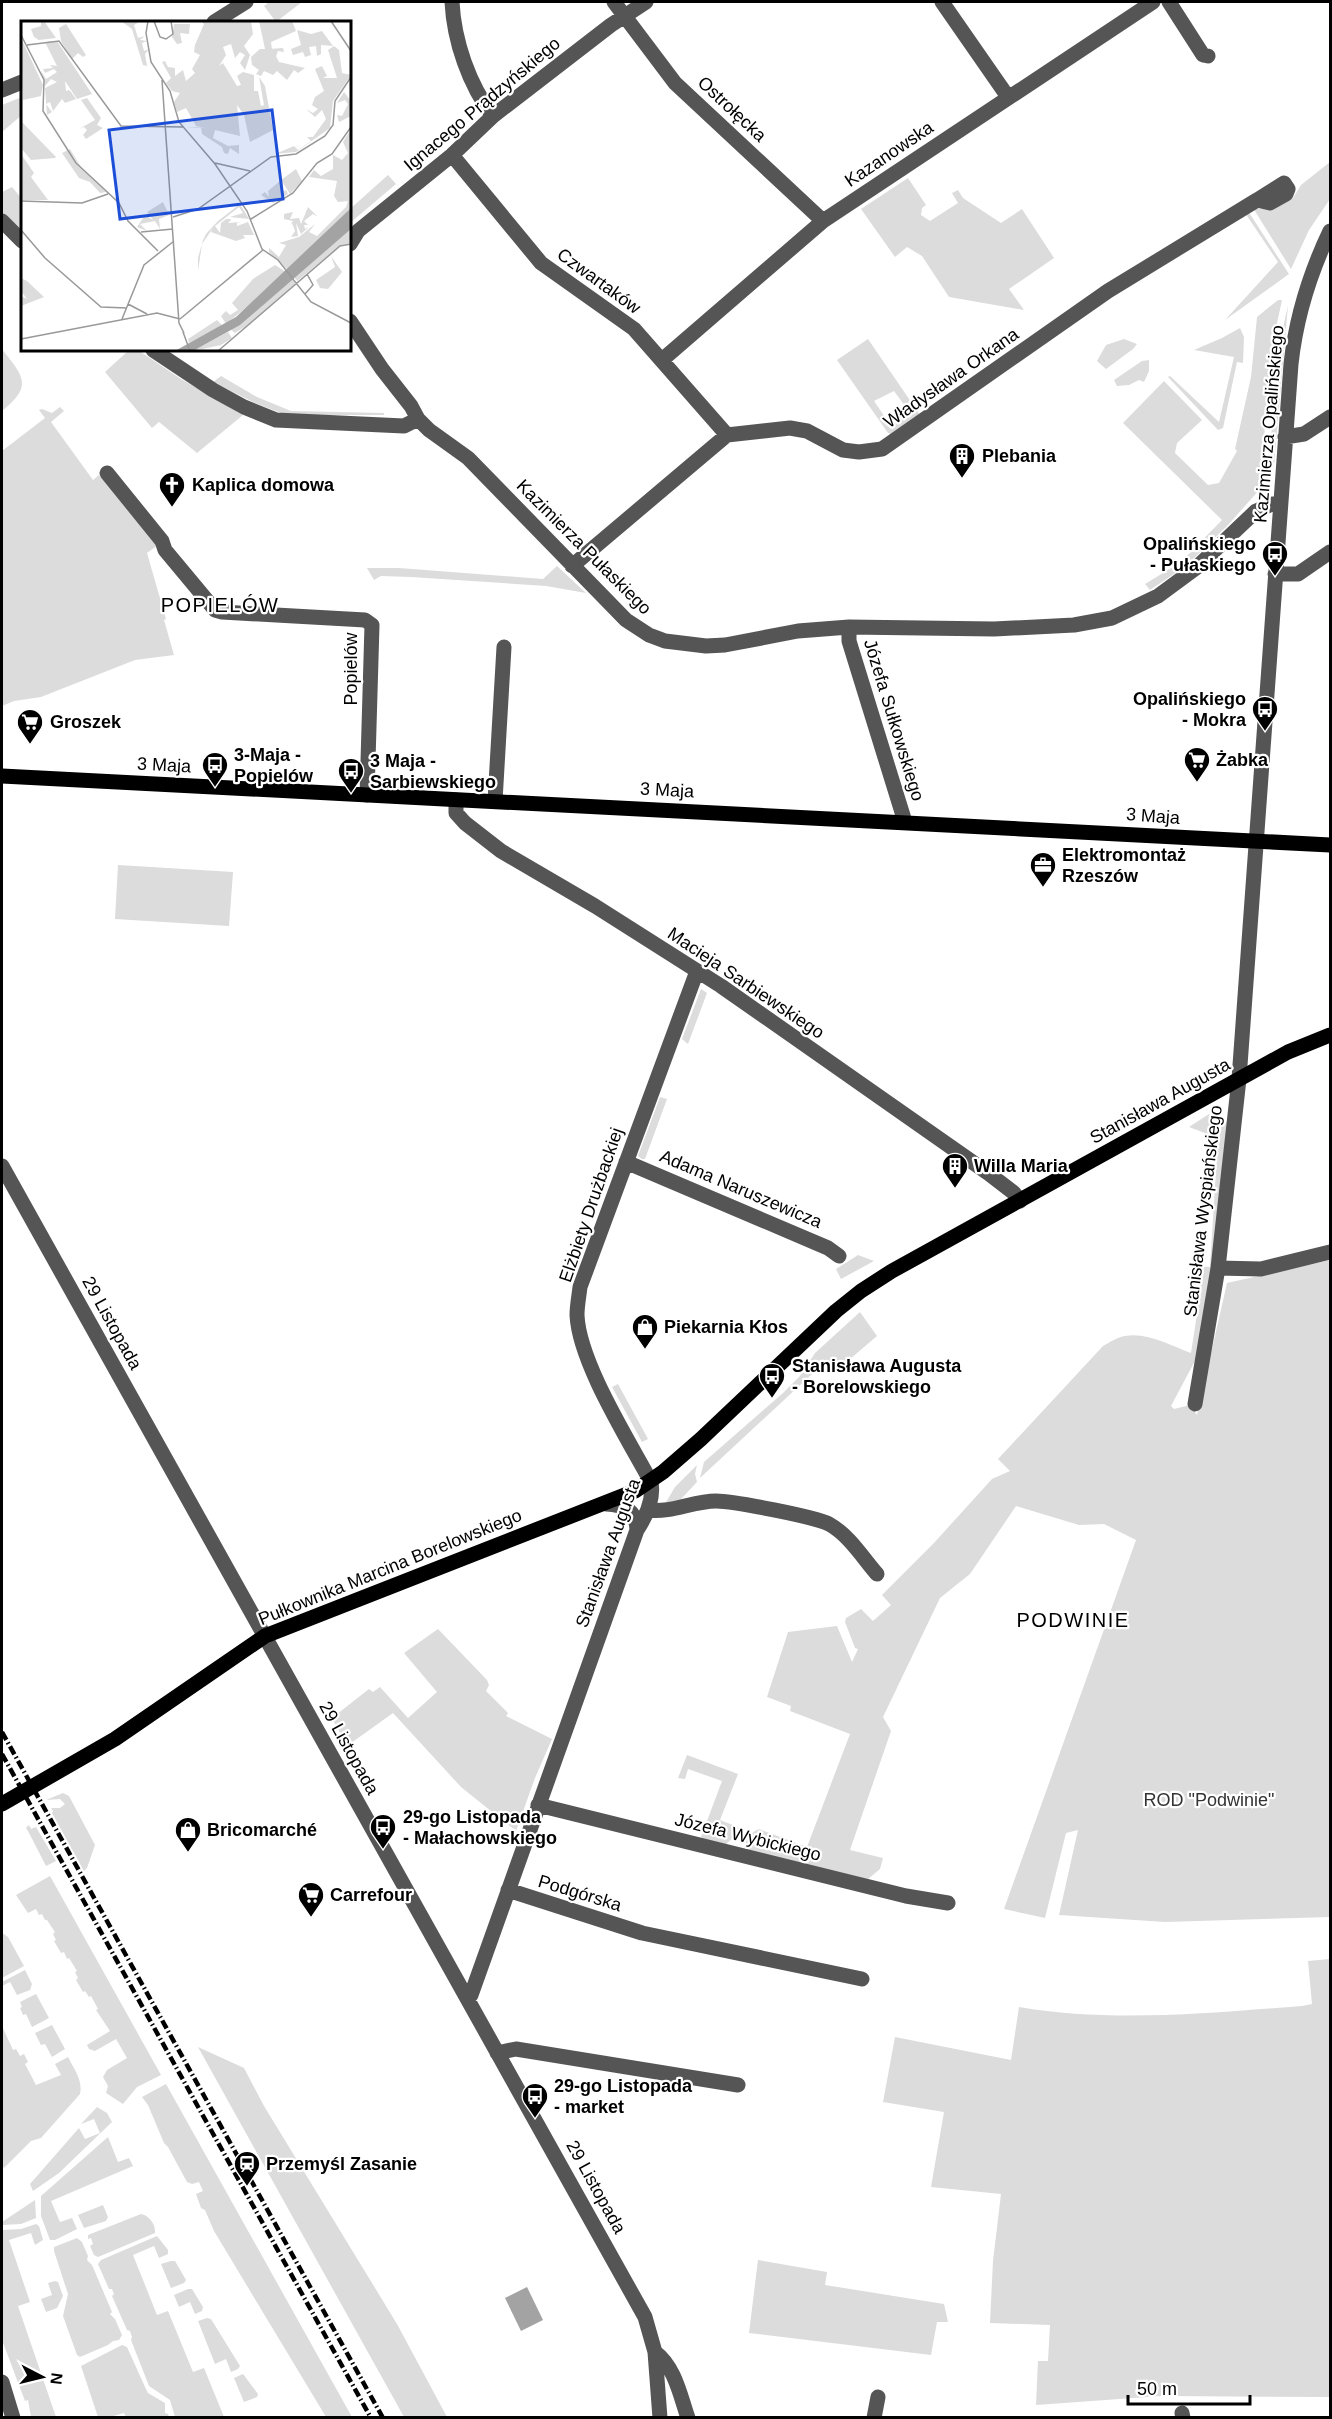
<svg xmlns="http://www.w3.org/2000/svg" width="1332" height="2419" viewBox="0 0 1332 2419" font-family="Arial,sans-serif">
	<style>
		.green { fill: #dcdcdc; fill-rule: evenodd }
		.water { fill: #a3a3a3 }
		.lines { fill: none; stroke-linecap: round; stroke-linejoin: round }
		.minor { stroke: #555; stroke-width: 15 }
		.major { stroke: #000; stroke-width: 15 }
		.rail { stroke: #000; stroke-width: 4.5; stroke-dasharray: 9 3 1.5 3; stroke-linecap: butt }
		.labels { text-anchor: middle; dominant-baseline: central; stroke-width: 4.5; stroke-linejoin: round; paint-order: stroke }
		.street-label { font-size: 18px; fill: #000; stroke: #fff }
		.poi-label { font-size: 18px; font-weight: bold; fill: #000; stroke: #fff; text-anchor: start }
		.park-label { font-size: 18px; fill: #333; stroke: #fff }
		.neighbourhood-label { font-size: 20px; letter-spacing: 1.5px; fill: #000; stroke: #fff }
		.inset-road { fill: none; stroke: #999; stroke-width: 1.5 }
		.view { fill: #1d4ed8; fill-opacity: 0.15; stroke: #1d4ed8; stroke-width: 3 }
		.inset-edge { fill: none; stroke: #000; stroke-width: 3 }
	</style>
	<rect width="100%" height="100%" fill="#fff"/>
	<path class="green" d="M269,2h33l-26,20 -12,-16z
		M22,97v18l-20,17v-27z
		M1330,162v37l-21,31 -18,39 -38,-61 20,2 20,-12 8,-13z
		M388,175l8,9 -46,39v-14z
		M908,178l18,27 -4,3 -1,7 9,6 28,-18 -6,-10 6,-3 5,8 38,25 21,-14 32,49 -45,31 15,21 -75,-13 -27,-41 -15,-9 -12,10 -34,-48z
		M12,187l10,12v33l-20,-19v-21z
		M1248,211l41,63 -64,46 53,-58 -33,-49z
		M1278,300h4l-11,51 -11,138 -32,36 -42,41 -36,24 -5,-6 36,-22 41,-42 -99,-97 41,-42 38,39 -25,23 -2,10 33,32 11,-2 18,-32 -2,-2 16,-72 6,-60z
		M1288,305l-14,160 -6,10 10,-124z
		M1240,328l4,9 -1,26 -6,-1 -14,66 -5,2 -50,-53 2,-1 49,46 15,-65 -40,-7 28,-12z
		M868,339l52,76 -29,19 -3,-1 -51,-73zM894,391l16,22 -19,13 -17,-25z
		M1124,339l13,5 -4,5 -27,20 -9,-8 9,-16z
		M2,349c22,28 31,37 0,62z
		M129,350h9l43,29 62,36 -46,38 -38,-31 -7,6 -47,-56z
		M1149,360v11l-5,11 -5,-2 -10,5 -12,1 -3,-6 28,-19z
		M221,376l36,21 34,14 93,2v2h-98l-31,-12 -42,-21z
		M60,407l4,4 -13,11 42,58 6,-5 59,70 -11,8 19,66 -2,1 10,35 -39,5 -94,37 -27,4 -12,5v-255l43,-33 -6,-8 3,-1 10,4z
		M557,566l29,27 -40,-7 -135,-9 -30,-1 -7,4 -7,-12h32l144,11z
		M118,865l115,7 -4,54 -114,-7z
		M701,989l6,4 -19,51 -6,-5z
		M660,1097l7,2 -22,60h-3l-4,-3z
		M1209,1114l10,2 1,8 7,-2 -12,150 -18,85 -26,49 3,3 16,-4 7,10 30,-132 103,-23v657l-165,5 -106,-7 19,-85 -12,3 -21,85 -41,-9 132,-369 -32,-16 -25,1 -63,-19 -46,68 -30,24 -57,119 8,14 -41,119 33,8 -3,11 -12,10 -124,-28c0,-9 6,-19 15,-22l48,18 43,-113 -60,-23 1,-5 -24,-9 21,-65 49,-6 15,36 6,-13 -3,-1 -10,-26 1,-4 15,-9 12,12 18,-16 -9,-10 51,-51 59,-65 18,-8 -12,-12 105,-113c7,-4 15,-9 22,-10 23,-4 46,10 66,17l6,-39v-48l13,1 8,-129 -29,-11z
		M858,1255l16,6 -33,18 -5,-10z
		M860,1312l17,24 -41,35 -11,-9 -125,116 4,-16 79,-69 17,-17 15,-23z
		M618,1384l30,55 -6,3 -30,-55z
		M697,1465l-2,9 2,8 -16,17 -16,5 10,-17z
		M438,1629l49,51 2,5 -3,6 22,22 -2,3 46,23 -17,39 -19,53 -55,-44 -68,-74 -46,33 -15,-28 37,-29 4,3 7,-5 28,31 29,-26 -33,-39z
		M687,1755l51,19 -18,46 18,7 -4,10 -9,8 -21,-4 -3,-4 21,-56 -34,-12 -3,10 -7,-1z
		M63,1793l6,3 26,49 -8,23 -3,3 -32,-58 1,-2 -2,-3h9l5,-4 -5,-5 -14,1z
		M29,1825l2,4 5,-2 20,34 -10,5 -18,-35 -2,-3z
		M50,1876l111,199 -24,12 -14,17 -17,-11 2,-7 -5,-9 4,-7 20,-12 -11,-19 -21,12 -6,-2 -2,-4 23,-14 -14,-21 2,-1 -7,-13 -2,1 -4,-6 -2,1 -7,-12 2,-2 -3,-6 2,-1 -8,-13 -2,1 -3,-7 -3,1 -7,-12 2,-1 -3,-6 2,-2 -8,-12h-2l-3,-6 -3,1 -3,-6 -8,4 -12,-18z
		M2,1933l6,4 16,29 -22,12z
		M1330,1959v438l-169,-1 -125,9 2,-44h10l2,-36 -60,-2 3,-62 8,-67 -70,-7 13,-75 -61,-10 12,-65 116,23 8,-53c93,16 190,6 283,-1l10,-2 -4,-43z
		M25,1970l7,14 -2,6 -13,5 -7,-13 -8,4v-4z
		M36,1994l13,24 -17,9 -6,-13 -3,1 -3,-7 2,-1 -2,-5z
		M52,2025l13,24 -13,8 -7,-13 -4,1 -6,-12z
		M2,2026l11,24 3,-1 4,7 4,-2 4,8 -3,2 11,21 25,-10 -6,-11 13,-7c6,12 15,23 12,37l-39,44 -10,3 -27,27 -2,-4z
		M198,2047l46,21 20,38 133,218 50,93h-43z
		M166,2084l186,333h-26l-112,-186 -9,-21 -4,-2 -5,-14 7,-3 -4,-9 -7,2 -5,-2 -19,-35 -4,-4 -16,-38 -6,-8z
		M97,2107l10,6 5,9 -53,51 -26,18 -3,-7 49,-56 6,11 15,-6 -6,-14 -13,5z
		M108,2137l10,25 11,-4 4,8 -82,35 9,21 12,-4 5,11 -22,11h-5l-9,-24v-20z
		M35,2200l1,18 -15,6 -19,1v-3z
		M103,2205l5,12 -2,4 -22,7 -6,-13z
		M141,2214c8,1 15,11 14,19l-57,24 -4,-2 -4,-9 3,-2 -2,-6 -3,1v-4z
		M36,2224l3,2 4,14 -8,5 -4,-12 -22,7 21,62 -12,4 38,111h-25l-3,-17 -3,1 -23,-61v-110l19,-1z
		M157,2236l11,14v4l-9,4 -5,-12 -21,9 24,60 11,-4 25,61 11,-4 20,49h-49l-5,-17 -21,-14 -18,-46 1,-3 -2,-6 -3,-1 -15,-34 2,-2 -2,-5h-3l-11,-25 3,-4z
		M77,2238l5,4 6,14 -1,4 5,5 20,47 -2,2 5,5 7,16 -3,5 -6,1 -5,4 -28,12 -3,-2 -14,-39 5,-22 -14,-43v-4z
		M758,2260l69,12 -2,13 119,19 4,18h-11l-6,33 -182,-22z
		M171,2261h4l11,19 -2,3 -13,5 -10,-24z
		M55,2281l3,1 5,14 -6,12 -11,4 -5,-13 11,-4 -4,-12z
		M188,2289h4l11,18 -1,4 -7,3 -5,-12 -11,5 -5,-12z
		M207,2318l4,1 29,47 -2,3 -7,3 -5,-13 -11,5 -17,-43z
		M122,2345l5,2 18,40 3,6 17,10v10l3,1 1,3h-43l-2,-4 -14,4h-12l-17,-51z
		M243,2374l15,20 -1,3 -13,5 -10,-24z"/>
	<path class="water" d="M527,2287l16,33 -22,11 -16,-33z"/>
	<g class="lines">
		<path class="minor" d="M452,2c2,39 17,83 41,114
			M614,2l61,81 148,138
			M942,2l66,95
			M1169,2l34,53 5,1
			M214,22l32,-20
			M2,90l20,-8
			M452,155l89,108 93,66 93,106
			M2,221l20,20
			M350,244l8,-13 94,-76 41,-39 118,-91 35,-23
			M350,321l32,48 29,37 7,13
			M153,350l60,40 31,17 32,13 128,6 14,-7 11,11 39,28 158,162 23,15 16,6 41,5 19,-1 73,-14 51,-4 145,2 80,-4 38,-7 46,-22 38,-28 60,-57 16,-7 8,1
			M662,360l161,-139 330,-219
			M1285,437l19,-3 26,-17
			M107,473l55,68 3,9 50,60 7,2 143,8 7,5 -5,170
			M572,566l155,-131 63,-7 17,3 36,19 16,2 23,-3 226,-158 149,-91 13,3 16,-9 2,-5 -4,-6 -27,17
			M1275,574h23l32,-22
			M849,627v14l56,181
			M456,800v13l9,10 36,28 94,55 126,80 267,187 26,20 6,8
			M495,801l9,-154
			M626,1162l202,86 11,8
			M2,1166l643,1151 10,35 5,66
			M1218,1268l43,1 69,-17
			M1195,1404l23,-136 21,-189 52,-715c5,-46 19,-91 39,-133
			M606,1504c19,1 30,6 31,26
			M648,1510c24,3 45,-9 68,-9 18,0 99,16 113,23 20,11 34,34 48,50
			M538,1805l368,91 42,7
			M508,1890l134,43 220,46
			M467,1998l4,-3 166,-465c10,-15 17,-31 14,-48 -23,-43 -72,-120 -74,-167 0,-9 2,-19 3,-28l117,-316
			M497,2053l19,-4 222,36
			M655,2352c20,15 25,43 33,66
			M2,2382l11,36
			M1182,2413l1,5
			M874,2418l4,-21"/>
		<path class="major" d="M2,776l1328,69
			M2,1804l113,-65 150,-103 370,-145 28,-19 38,-33 135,-128 25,-20 31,-20 396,-219 42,-17"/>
		<path class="rail" d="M2,1732l381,686
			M2,1754l369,664"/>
	</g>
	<defs>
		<g id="building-pin" transform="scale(1.35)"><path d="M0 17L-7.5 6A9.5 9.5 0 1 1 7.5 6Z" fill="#000" stroke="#fff"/><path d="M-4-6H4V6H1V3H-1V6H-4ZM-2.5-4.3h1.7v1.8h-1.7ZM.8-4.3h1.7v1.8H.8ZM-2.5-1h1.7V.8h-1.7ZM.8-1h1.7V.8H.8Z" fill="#fff"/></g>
		<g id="church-pin" transform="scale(1.35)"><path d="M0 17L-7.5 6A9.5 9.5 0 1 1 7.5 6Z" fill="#000" stroke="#fff"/><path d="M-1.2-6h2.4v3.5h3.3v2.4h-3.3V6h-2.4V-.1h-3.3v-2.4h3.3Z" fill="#fff"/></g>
		<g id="bus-pin" transform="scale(1.35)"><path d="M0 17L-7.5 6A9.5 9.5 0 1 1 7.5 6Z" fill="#000" stroke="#fff"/><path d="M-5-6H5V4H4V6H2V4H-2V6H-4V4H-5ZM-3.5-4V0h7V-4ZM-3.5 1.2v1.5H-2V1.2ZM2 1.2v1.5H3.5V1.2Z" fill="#fff"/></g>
		<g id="supermarket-pin" transform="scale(1.35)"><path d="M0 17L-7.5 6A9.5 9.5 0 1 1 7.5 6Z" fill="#000" stroke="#fff"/><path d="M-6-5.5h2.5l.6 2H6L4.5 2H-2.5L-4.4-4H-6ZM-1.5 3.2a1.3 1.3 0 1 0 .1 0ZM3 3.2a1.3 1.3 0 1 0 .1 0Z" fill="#fff"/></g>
		<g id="office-pin" transform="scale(1.35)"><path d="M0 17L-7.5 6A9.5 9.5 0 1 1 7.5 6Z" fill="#000" stroke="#fff"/><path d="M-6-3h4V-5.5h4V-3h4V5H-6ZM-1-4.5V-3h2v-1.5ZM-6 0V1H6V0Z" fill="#fff"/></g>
		<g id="shop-pin" transform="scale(1.35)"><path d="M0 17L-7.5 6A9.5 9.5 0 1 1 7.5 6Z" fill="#000" stroke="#fff"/><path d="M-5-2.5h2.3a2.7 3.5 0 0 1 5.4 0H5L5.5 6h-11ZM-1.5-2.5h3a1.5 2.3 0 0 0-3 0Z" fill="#fff"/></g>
		<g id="station-pin" transform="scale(1.35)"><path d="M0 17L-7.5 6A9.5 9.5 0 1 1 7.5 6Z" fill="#000" stroke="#fff"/><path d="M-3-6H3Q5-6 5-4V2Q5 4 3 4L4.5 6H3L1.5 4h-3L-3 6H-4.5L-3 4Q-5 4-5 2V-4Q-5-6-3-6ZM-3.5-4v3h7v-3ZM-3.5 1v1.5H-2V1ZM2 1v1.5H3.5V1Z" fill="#fff"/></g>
	</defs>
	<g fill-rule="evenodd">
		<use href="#building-pin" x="962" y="456"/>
		<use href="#church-pin" x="172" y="485"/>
		<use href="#bus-pin" x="1275" y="554"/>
		<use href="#bus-pin" x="1265" y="709"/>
		<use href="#supermarket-pin" x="30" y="722"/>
		<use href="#supermarket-pin" x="1197" y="760"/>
		<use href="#bus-pin" x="215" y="765"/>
		<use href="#bus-pin" x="351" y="771"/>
		<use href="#office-pin" x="1043" y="865"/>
		<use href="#building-pin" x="955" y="1166"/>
		<use href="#shop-pin" x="645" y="1327"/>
		<use href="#bus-pin" x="772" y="1376"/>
		<use href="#bus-pin" x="383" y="1827"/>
		<use href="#shop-pin" x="188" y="1830"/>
		<use href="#supermarket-pin" x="311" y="1895"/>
		<use href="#bus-pin" x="535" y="2096"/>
		<use href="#station-pin" x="247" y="2164"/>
	</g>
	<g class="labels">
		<g class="street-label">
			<text transform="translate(482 104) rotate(-40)">Ignacego Prądzyńskiego</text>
			<text transform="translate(732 109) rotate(43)">Ostrołęcka</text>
			<text transform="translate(889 154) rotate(-34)">Kazanowska</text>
			<text transform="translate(599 281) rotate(36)">Czwartaków</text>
			<text transform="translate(951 378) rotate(-35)">Władysława Orkana</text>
			<text transform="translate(1269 424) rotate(-85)">Kazimierza Opalińskiego</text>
			<text transform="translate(584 547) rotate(45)">Kazimierza Pułaskiego</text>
			<text transform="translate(351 669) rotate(-90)">Popielów</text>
			<text transform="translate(894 720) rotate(73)">Józefa Sułkowskiego</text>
			<text transform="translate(164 765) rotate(3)">3 Maja</text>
			<text transform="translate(667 790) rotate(3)">3 Maja</text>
			<text transform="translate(1153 816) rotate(4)">3 Maja</text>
			<text transform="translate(746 983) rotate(34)">Macieja Sarbiewskiego</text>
			<text transform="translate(1160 1101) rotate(-29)">Stanisława Augusta</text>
			<text transform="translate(741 1189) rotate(23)">Adama Naruszewicza</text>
			<text transform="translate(591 1205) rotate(-71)">Elżbiety Drużbackiej</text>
			<text transform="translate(1203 1211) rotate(-83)">Stanisława Wyspiańskiego</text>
			<text transform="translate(112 1323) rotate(61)">29 Listopada</text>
			<text transform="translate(608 1553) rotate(-70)">Stanisława Augusta</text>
			<text transform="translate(390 1567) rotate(-22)">Pułkownika Marcina Borelowskiego</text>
			<text transform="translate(349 1748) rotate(61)">29 Listopada</text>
			<text transform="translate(748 1837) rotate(14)">Józefa Wybickiego</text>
			<text transform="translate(580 1893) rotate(17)">Podgórska</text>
			<text transform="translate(596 2187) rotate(61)">29 Listopada</text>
		</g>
		<g class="poi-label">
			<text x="982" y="456">Plebania</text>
			<text x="192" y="485">Kaplica domowa</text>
			<text x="1256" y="544" text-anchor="end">Opalińskiego<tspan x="1256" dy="21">- Pułaskiego</tspan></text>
			<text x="1246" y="699" text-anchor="end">Opalińskiego<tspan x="1246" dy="21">- Mokra</tspan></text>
			<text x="50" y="722">Groszek</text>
			<text x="234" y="755">3-Maja -<tspan x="234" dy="21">Popielów</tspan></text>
			<text x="1216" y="760">Żabka</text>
			<text x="370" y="761">3 Maja -<tspan x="370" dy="21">Sarbiewskiego</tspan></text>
			<text x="1062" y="855">Elektromontaż<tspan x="1062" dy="21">Rzeszów</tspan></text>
			<text x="974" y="1166">Willa Maria</text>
			<text x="664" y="1327">Piekarnia Kłos</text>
			<text x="792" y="1366">Stanisława Augusta<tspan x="792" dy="21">- Borelowskiego</tspan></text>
			<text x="403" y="1817">29-go Listopada<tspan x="403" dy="21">- Małachowskiego</tspan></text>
			<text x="207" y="1830">Bricomarché</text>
			<text x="330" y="1895">Carrefour</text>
			<text x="554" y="2086">29-go Listopada<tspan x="554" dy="21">- market</tspan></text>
			<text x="266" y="2164">Przemyśl Zasanie</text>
		</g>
		<g class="park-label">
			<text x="1209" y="1800">ROD "Podwinie"</text>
		</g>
		<g class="neighbourhood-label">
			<text x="220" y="605">POPIELÓW</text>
			<text x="1073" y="1620">PODWINIE</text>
		</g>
	</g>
	<g transform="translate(21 21)">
		<rect width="330" height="330" fill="#fff"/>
		<path d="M20,0h3l12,17 -17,2 -5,-3 -3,-8 10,-3zM100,0h20l-7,4 4,13 7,-2 -5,4 7,1 -5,2 2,8 5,-2 -4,5 2,12 -4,-1 -11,-36zM180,0h50l2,13 -9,12 6,9 -5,15 -5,-7 5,-8 -5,-3 -5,6 -4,-14 -8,3 3,8 -7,11 4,-3 14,23 4,-1 -4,-9 6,-4 11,3v16h4l3,15 3,-1 -5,-28 6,9 8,44 -23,12 -6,-27 -7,-10 3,31 -25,-6 -2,8 15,8 11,-1v9l-9,-6 -2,6 -4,-1 -2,-6 -20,-13 -1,-6 -15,-1h10l9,1 -9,-2 -10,-18 -9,4 -3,-10 6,-9 -8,-2 -6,-8 5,-5 -9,-16 3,-1 3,6 7,1v8l8,-6 3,11 9,-8 -3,-4 8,-14 -6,-3 1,-7 9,-21zM238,0h33l4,10 -25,11 1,7h-4l15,-1 1,4 -6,-1 -2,5 3,6 26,6 -7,5 -4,-3 -7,10 -10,-9 -4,4 -9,-4 -3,5 -5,-2 3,-4 -7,-5 -1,-8 9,-8h5zM45,3l20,31 -3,2 -5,-4 -6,6 -11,-18 -2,-13zM153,3h16l-1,10 -9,-1 2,10 -5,1 -5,-7zM276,9l14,4 11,-3 11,15 -12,-1v9l-4,2 -1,-10 -7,1 2,8 -6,2 -2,-5 -10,3 -2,-6 10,-4zM0,17l22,47 -2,11 -18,4zM36,20l35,53 -15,5 -12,-18 1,10 3,-1 2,2 -4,2 4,-2 5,7 -11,4 -3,-4 -9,12 -3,-9 -4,2 6,8 -5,3 -2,-27 12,-6 -6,-3 -6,7 -4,-15 5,8 11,-7 -3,-3 -9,4 -2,-4 10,-1 -3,-3 7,1 -12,-24zM313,25l5,4 3,23 9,2 -18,26 -3,27 -34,24 -21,2 19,-8 4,4 13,-9 -4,-4h6l13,-18 -4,-9 -7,7 -9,-8 7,4 5,-4 -6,-4 3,-8 9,-6 -9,-22 7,-3 5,10 -4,2h14l-9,-28zM323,71l7,9v15l-12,6 -2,-7 5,1 6,-12 -3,-4 -8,3zM66,77l14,20 -4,7 6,3 -17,11 -3,-4 4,-5 -3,-3 -5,2 16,-9 -14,-20zM0,100l35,36 -1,1 -24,2 -10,-12zM330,108v79l-64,61 -18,-17v-4l10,9 7,-12 -7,-2 20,-6 16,-13 -6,8 8,4 29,-29 2,-6 -10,1 -4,-6 3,-15 -28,-4 5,-7 7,6 12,-7v-14l9,5 6,-7 -5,-11zM49,128l11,18 35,32 -37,-33 -9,-16 8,16 28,26 -6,1 -10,-11 -11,-4 -17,-25zM0,133l13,19 -3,4 17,23h-27zM275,148l6,12 -12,13 -9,-14zM259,160l2,11 4,-2 2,4 -15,9 -12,-8 4,-3 4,5 -1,-6zM142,181l6,13 -10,4 1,10 -5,-8 -15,3 7,7 -10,-4 8,-12 8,5 -6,-8zM219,183l9,15 -19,-2 13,-4 -4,-6 -24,19 5,7 1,-10 5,-4h4l1,1 -3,3 13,-1 -4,1v3l11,-4 6,13h-11l2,3 -9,3 -25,-9 2,-4 -11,16 -4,27v-13l5,-18 3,-6 12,-13zM287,186l10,10 -5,-3 -9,7 4,4h-4l1,4 4,-2 -8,7 -5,-11 2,13 -7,1 4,-6 -3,-8 -2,2 3,-4 -9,-2v-5l9,-2 -3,7 9,-1 2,6zM330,208v14l-10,2 -44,36 -3,-4zM310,235l11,16 -14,17 -8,-1 -4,-8 19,-13zM254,244l11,7 -2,4 -58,48 -5,-8 5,-5 4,4 8,-5 -6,-7 21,-24zM0,257l6,3 17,16 -23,9v-10l6,3 -6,-8zM271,258l4,4 -50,43 -11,7 -4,-3zM196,299l6,6 -34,17 -1,-4zM207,311l4,6 -11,7 -28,6z" fill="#dcdcdc"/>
		<path d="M330,187v21l-111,96 -47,26h-18l61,-34z" fill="#a3a3a3"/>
		<path class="inset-road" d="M127,0l-2,12 5,29 19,29 9,31 36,42 32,47 15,38 16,11 33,42 40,21M133,0l6,16 6,2 7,-5 -2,-13M310,0l20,30M0,14l23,45 -1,31 33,52 43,40 9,18 30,30M6,24l32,-4 62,85 62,1M141,59l17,243 5,10M194,142l35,8M0,180l61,2 26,-9M152,196l25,-8 73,-52 25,-3 29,-18 8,-11 2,-24 16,-24M230,198l42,-26 24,-30 15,-9 19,-27M0,209l24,28 56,49 26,1M120,211l32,-3M284,273l8,-9 -6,-11M107,283l19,10M101,298l22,-54 30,-24M159,298l83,-69M162,311l7,19M0,318l136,-26 23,6M197,330l122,-105 11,-2"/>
		<path class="view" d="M251,89l11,89 -163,20 -11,-89z"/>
		<rect width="330" height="330" class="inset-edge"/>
	</g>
	<rect width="1332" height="2419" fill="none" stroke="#000000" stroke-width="6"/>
	<g transform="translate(42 2377) rotate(97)" stroke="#ffffff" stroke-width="4.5" paint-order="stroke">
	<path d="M0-4.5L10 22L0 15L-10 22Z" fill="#000000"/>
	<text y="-9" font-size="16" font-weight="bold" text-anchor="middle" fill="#000000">N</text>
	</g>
	<path d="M1128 2395v9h122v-9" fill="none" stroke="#000000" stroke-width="3"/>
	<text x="1137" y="2395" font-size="18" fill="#000000" stroke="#ffffff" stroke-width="4.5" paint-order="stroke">50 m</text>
</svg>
